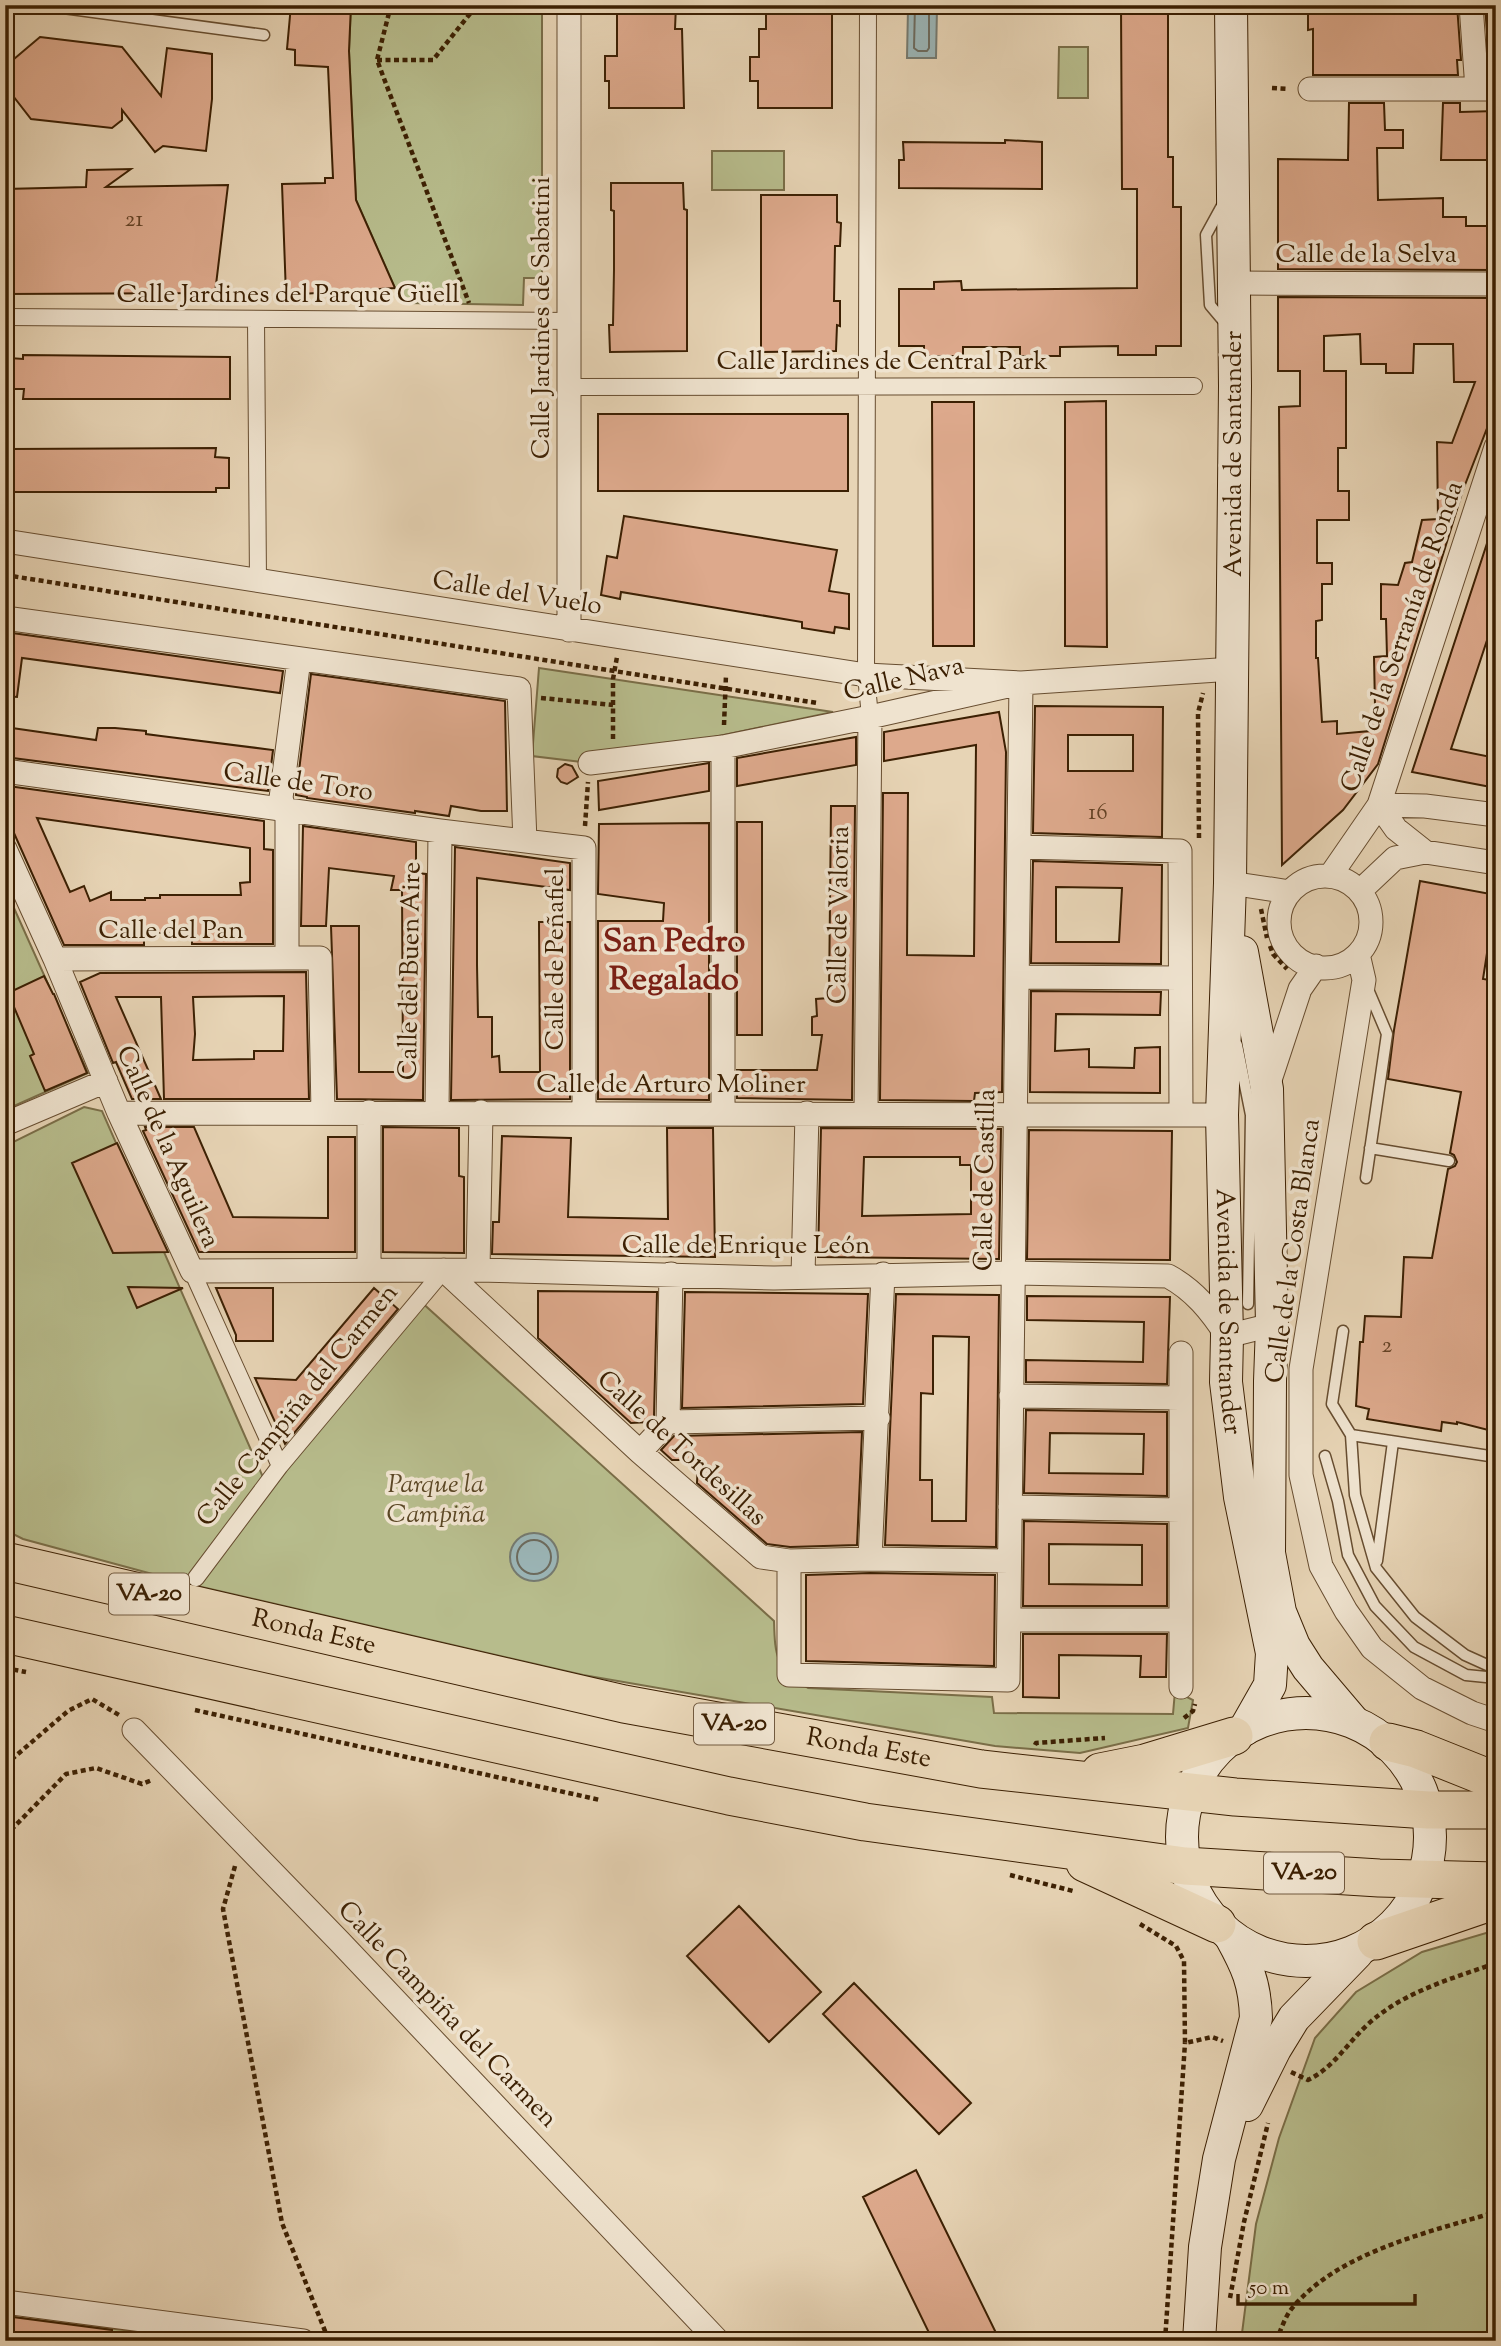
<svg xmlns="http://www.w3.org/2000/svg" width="1501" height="2346" viewBox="0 0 1501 2346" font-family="'Sorts Mill Goudy',serif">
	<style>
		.green { fill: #b7bc8c; stroke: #7a6e48; stroke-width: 2 }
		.water { fill: #9bb6b8; stroke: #757a70; stroke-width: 2 }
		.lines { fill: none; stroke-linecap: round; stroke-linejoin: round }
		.shore { stroke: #6c6b5e; stroke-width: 2 }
		.building { fill: #dda98c; stroke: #3c2003; stroke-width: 2; fill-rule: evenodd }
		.service-casing { stroke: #674d30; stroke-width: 13 }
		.pedestrian-casing { stroke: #674d30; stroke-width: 18 }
		.minor-casing { stroke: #674d30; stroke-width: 25 }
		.secondary-casing { stroke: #3c2003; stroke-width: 34 }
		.trunk-casing { stroke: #3c2003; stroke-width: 39 }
		.path { stroke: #3c2003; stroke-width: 4.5; stroke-dasharray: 5 3.5; stroke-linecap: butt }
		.service { stroke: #efe3cf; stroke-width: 10 }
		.pedestrian { stroke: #efe3cf; stroke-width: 16 }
		.minor { stroke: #efe3cf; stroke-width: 23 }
		.secondary { stroke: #efe3cf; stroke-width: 32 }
		.trunk { stroke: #e7d4b5; stroke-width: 37 }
		.labels { text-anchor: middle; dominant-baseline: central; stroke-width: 7; stroke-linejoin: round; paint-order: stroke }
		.number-label { font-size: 23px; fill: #644225 }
		.shield { fill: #efe3cf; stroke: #725a40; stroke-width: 2 }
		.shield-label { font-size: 24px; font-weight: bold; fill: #3c2003 }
		.street-label { font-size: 26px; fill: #3c2003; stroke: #efe3cf }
		.park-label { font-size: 26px; font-style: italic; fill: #5b4725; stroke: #efe3cf }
		.district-label { font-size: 33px; font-weight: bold; fill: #7a1f14; stroke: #efe3cf }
	</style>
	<rect width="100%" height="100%" fill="#e7d4b5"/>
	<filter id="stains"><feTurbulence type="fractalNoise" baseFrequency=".00286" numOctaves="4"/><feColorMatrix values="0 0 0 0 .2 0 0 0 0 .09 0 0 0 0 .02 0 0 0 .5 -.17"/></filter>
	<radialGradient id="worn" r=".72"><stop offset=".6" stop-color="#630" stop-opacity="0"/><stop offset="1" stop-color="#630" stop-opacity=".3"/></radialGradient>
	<path class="green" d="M351,5h191v273h-18l-1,27 -116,-2 -12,-15 -39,-88 -7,-149z
		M1059,47h29v51h-30z
		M712,151h72v39h-72z
		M539,668l294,44 -243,51 -58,-7z
		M5,888l83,185 -83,37z
		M84,1107l18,4 164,373 153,-184 355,321c1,37 2,46 34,67l184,9 2,16 179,1 2,-23 18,9 -5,28 -108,25 -85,-7 -412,-71 -390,-90 -170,-46 -18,-9v-384z
		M1496,1930v411h-255l15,-117 23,-86 36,-100 41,-46 66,-40z
		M5,2316l212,25h-212z"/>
	<path class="water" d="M908,8h29l-1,50h-29z
		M510 1557a24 24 0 1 1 48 0a24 24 0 1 1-48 0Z"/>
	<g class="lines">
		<path class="shore" d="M915,5l-1,43 4,3h9l2,-3v-43
			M517 1557a17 17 0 1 1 34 0a17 17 0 1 1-34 0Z"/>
	</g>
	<path class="building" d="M291,5h60l-2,46 7,149 39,88 -109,7 -4,-111 43,-1v-5h8l-5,-111 -33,-2v-15l-8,-1z
		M617,5h59l-1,24h7l2,79h-75v-27h-4v-25h12z
		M766,5h66v103h-74v-27h-8v-24h9v-28h7z
		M1121,5h47v152h5v50h8v139h-25v9h-38v-9l-58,1v9h-40v-9h-57v9h-39v-10h-25v-57h35v-7l27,-1 1,9 175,-2v-99h-15z
		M1308,5h149l4,55h-4l1,15h-145v-46l-5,1z
		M1485,5h11v55h-7z
		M40,37l82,10 39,49 6,-48 45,6v45l-6,52 -43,-5 -8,6 -33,-42v10l-10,8 -81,-9 -21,-27 4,-33z
		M1349,103h35l1,27h18v18h-26l1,52 65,-2v19h23v9h30v44l-218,-1v-110l70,1z
		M1443,103h17v9l36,-1v49h-55z
		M1005,140l37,2v47l-143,-1v-28h5l-1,-18 102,1z
		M131,169l-25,18 122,-2 -13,108 -210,1v-105l81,-2 1,-17z
		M611,183h72l1,26 3,1v141l-77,1 -1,-27h4l1,-55v-59l-3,-1z
		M761,195h76v27l4,1 -1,23h-5l-1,55h6v25l-3,-1 -1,26 -75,1z
		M1278,297l218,1v45h-5l1,39 4,1v22l-33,85 -85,274 -35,46 -61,55 -3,-458 21,-1v-35h-22zM1360,334l1,30h25v9h27l1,-29h39l1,38h21l-23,61 -15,-1 1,77 -16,1 -10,42 -7,1 -7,22 -17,-1v35h5l1,37 -13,1 1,49 -5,25 -33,3v-13l-15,1 -4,-64h-2v-37l6,-1v-36h10v-21h-15v-43h32v-29h-11v-43h8v-77h-22v-35z
		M23,355l207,2v42h-207l1,-10h-14v-31l13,1z
		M1106,401l1,246 -42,-1v-244z
		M932,402h42v244h-41z
		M598,414h250v77h-250z
		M216,448l-1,9 14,1v30h-13v4h-206v-43z
		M624,516l213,34 -8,41 20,3v35l-14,-2 -1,6 -32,-5v-6l-181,-30 -1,7 -19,-4 6,-39 10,2z
		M1493,525l3,1v87l-45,136 45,9v30l-84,-16z
		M5,632l278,39 -3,22 -258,-35 -5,39 -12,-1z
		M311,674l194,27 2,110h-26l-30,-5 -2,10 -34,-5v2l-108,-15v-1l-11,-2z
		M1035,706l128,1 -1,130 -129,-4zM1068,735h65v36h-65z
		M999,712l7,40 -4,340 -27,1 -1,8 -94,-1 3,-307h25l-1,162 67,1 2,-211 -92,16v-29z
		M5,727l91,13 2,-12h17l31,3v3l15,2 112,14 -5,41 -263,-34z
		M856,737v28l-119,21v-28z
		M709,763v28l-110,19 -1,-29z
		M565,764l7,2 6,11 -11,7 -6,-2 -4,-5 1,-8z
		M8,786l256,35v28l9,1v94h-81v-11h-48v12h-80l-59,-132zM37,818l213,30v34l-10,1 1,12h-81v3h-15v2h-34v-8l-21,9 -6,-15 -14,6z
		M831,806h24l-3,294 -115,-2v-28h80l5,-35h-10v-18l5,-1 -1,-17 13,-1z
		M737,822h25v213h-25z
		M709,823v277l-111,-1v-178h65l1,-18 -66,-9 1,-70z
		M303,826l113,16v31l10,1 -3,226 -86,-1 -6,-173h28v146h44l-1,-182h-11l3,-14 -65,-8 -3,58h-25z
		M455,847l115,16v27l-93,-12v87l1,52h14v40l7,-1 1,16h40l-1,-150h31v177l-119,1z
		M1033,861l129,4 -1,99 -130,-1zM1056,887l66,1 -3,54h-63z
		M1420,881l76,14 -13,84 13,2v451l-39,-10v2l-15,-2 -1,9 -74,-12 2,-10 -13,-3 4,-64h3l2,-26 36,1 3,-60 28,1 16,-89 7,-3 2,-4 -3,-7 -4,-2 11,-61 -73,-13 6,-49z
		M306,972l3,127h-145l-3,-102h-45l45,102h-29l-16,-37 -3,1 -33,-81 20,-9zM284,996l-1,55h-29v8l-61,1 2,-26 -2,-37z
		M44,976l9,18h1l33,79 -42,18 -15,-35 4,-2 -26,-61z
		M1031,991l130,1 -1,23 -104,-1 -1,37 34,-2v18l45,1 1,-20 25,-1v46l-130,-1z
		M145,1127h49l39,90 95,1v-81h27v115h-156l-56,-121 3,-1z
		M383,1127l76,1v48l5,1v76l-81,-1z
		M667,1128h46l2,129 -223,-3 1,-32h6l3,-86 69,2 -3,79 100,2z
		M821,1128l180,1 -2,130 -181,-2zM864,1157h96v8h11v49l-109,2z
		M1029,1130l143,1 -2,129 -143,-1z
		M117,1143l51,109 -55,1 -41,-90z
		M128,1287l55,1 -46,20z
		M216,1288h57v53h-37v-6z
		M374,1288l24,21 -113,135 -30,-66 41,2z
		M538,1291l119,1 -3,124 -5,6 -18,1 -93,-85z
		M685,1292l183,2 -5,110 -181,4z
		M896,1294l103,1 -3,252 -111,-2zM933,1336l36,1 -3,184h-34v-41h-12l1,-87 12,1z
		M1027,1296l143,1 -3,87 -141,-2v-22l117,2 1,-40 -117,-2z
		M1026,1410l141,2v84l-143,-3zM1050,1433l94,1 -1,40 -94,-1z
		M862,1432l-5,113 -67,2 -23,-3 -70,-61 1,-23h-26l-11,-10 13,-14z
		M1024,1521l143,3v82h-144zM1049,1544l93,1v40l-93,-1z
		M870,1573l125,2 -1,91 -188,-5v-86z
		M1023,1634h144l-1,43h-26l1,-21 -82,-1v43l-36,-1z
		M739,1906l82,86 -52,50 -82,-86z
		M854,1983l117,120 -32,31 -116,-120z
		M916,2170l84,171h-67l-70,-144z
		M5,2316l107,14v11h-66l-41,-5z"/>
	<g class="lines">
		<g class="service-casing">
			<path id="service" d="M41,5l223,30
				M1223,204l-17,31 4,70 16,19
				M1237,1045l14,70 -3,189
				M1370,1148l79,13
				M1366,1178l21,-144 -20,-47
				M1343,1331l-11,73 19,31 145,22
				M1351,1435l4,60 21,73 39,49 50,38 31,14
				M1325,1456l13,45 10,54 27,51 39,41 52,28 30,3
				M1377,1561l16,-119"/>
		</g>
		<g class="pedestrian-casing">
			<path id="pedestrian" d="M868,5l-2,670 4,42
				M5,317l566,4
				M256,319l2,262
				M570,387l624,-1
				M192,1271l88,195
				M196,1578l84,-112 164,-196"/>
		</g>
		<g class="minor-casing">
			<path id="minor" d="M569,5v625
				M1471,5l6,84
				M1310,89h186
				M1236,283l260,1
				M5,541l861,134 155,8 -13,997 -219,-5v-114
				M5,618l514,71 6,152
				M299,659l-18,139 6,21v139h33l3,154
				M723,747v366
				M590,763l133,-16 147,-30 151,-34 212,-14
				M5,771l435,60 144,17v264
				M1379,805l46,1 71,9
				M1379,805l17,24 29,23
				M1019,847l161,4 1,263
				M5,849l50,110 64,154 73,158 286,-1 296,8 238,-5 156,3c26,14 43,35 59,60l45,-11
				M1330,876l49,-71 117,-358
				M1279 922a46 46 0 1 1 92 0a46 46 0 1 1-92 0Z
				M1230,883l60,9
				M1360,891l35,-33 30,-6 71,11
				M1358,954l6,26 -63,389v106l20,91 25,45 26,37 50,40 50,25 24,8
				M55,959l232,-1
				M1018,977l162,1
				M1268,1086l32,-97 16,-23
				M437,1112l3,-281
				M866,1112l4,-395
				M119,1113l1103,2
				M5,1124l101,-43
				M369,1270v-158
				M444,1270l196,182 121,105 28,4 81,-2 139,2
				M478,1270l3,-158
				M803,1276l4,-163
				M1011,1396l169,2
				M668,1422l3,-148
				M640,1452l28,-30 210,-4
				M1010,1507l170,3
				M870,1559l13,-285
				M1009,1620h170
				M1181,1687v-334
				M134,1730l205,211 379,400
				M5,2302l298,39"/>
		</g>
		<g class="secondary-casing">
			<g id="secondary">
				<path id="s1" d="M1231,5l4,381 -5,497 -8,232 5,221 -1,46 14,115 32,156 -2,32 -25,44"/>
				<path d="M1242,952l25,137 5,236 -2,56 -1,172 11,59 14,34 14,22 45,53"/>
				<circle cx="1306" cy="1837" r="124"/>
				<path d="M1247,2105l28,-56 19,-31 63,-65"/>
				<path d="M1199,2341l6,-94 14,-88 37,-141c-1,-35 -9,-52 -25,-81"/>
			</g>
		</g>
		<g class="trunk-casing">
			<g id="trunk">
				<path id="s2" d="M5,1561l619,143 357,65 254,28 193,13h68"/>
				<path d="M5,1634l724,162 136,26 320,44 194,12 117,3"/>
				<path d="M1388,1742l28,7 80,32"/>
				<path d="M1100,1772l45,-9 89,-27"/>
				<path d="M1085,1863l132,61"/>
				<path d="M1376,1941l120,-41"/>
			</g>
		</g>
		<path class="path" d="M391,5l-14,55 92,243
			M377,60h56l44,-55
			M1272,88l16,1
			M5,575l812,128
			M541,698l72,7
			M724,725l2,-50
			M613,739v-60l4,-22
			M585,826l3,-44
			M1199,838l-1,-125 5,-20
			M1261,909l6,29
			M1270,946l3,8 14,15
			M5,1668l21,4
			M195,1710l405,90
			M1184,1718l9,-7 2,-7
			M1035,1745l1,-2 69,-5
			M5,1765l63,-54 24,-12 27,16
			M5,1836l61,-62 30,-6 46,16 10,-4
			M235,1866l-12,43 59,314 47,118
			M1010,1875l63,16
			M1140,1924l36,22 8,15 1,82 27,-6 11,4
			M1291,2072l17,8c25,-12 38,-35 58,-54 36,-34 85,-47 130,-63
			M1230,2298l14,-76 24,-99
			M1165,2341l20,-298
			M1276,2341c5,-11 9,-25 17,-34 46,-55 136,-75 203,-95"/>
		<use href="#service" class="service"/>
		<use href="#pedestrian" class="pedestrian"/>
		<use href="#minor" class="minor"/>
		<use href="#secondary" class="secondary"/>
		<use href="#trunk" class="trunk"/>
	</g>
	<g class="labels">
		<g class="number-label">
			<text x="134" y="220">21</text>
			<text x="1098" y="813">16</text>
			<text x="1387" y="1346">2</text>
		</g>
		<g class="shield">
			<rect x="109" y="1573.5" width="80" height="41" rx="5"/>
			<rect x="694" y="1703.5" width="80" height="41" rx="5"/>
			<rect x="1264" y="1852.5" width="80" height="41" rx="5"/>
		</g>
		<g class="shield-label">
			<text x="149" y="1594">VA-20</text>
			<text x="734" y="1724">VA-20</text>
			<text x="1304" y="1873">VA-20</text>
		</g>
		<g class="street-label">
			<text x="1366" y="255">Calle de la Selva</text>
			<text x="288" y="295">Calle Jardines del Parque Güell</text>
			<text transform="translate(542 318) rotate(-90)">Calle Jardines de Sabatini</text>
			<text x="882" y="362">Calle Jardines de Central Park</text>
			<text transform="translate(1234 454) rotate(-90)">Avenida de Santander</text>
			<text transform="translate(517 594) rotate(9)">Calle del Vuelo</text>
			<text transform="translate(1403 637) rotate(-71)">Calle de la Serranía de Ronda</text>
			<text transform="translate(904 680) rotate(-13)">Calle Nava</text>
			<text transform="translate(298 783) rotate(8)">Calle de Toro</text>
			<text transform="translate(840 915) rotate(-89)">Calle de Valoria</text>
			<text x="171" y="931">Calle del Pan</text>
			<text transform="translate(556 959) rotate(-90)">Calle de Peñafiel</text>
			<text transform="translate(411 971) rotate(-89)">Calle del Buen Aire</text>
			<text x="671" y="1085">Calle de Arturo Moliner</text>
			<text transform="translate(167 1147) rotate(66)">Calle de la Aguilera</text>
			<text transform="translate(986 1180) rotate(-89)">Calle de Castilla</text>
			<text x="746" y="1246">Calle de Enrique León</text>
			<text transform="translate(1294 1251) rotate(-82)">Calle de la Costa Blanca</text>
			<text stroke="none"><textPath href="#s1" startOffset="1307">Avenida de Santander</textPath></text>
			<text transform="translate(298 1406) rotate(-51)">Calle Campiña del Carmen</text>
			<text transform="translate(681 1449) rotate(42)">Calle de Tordesillas</text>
			<text stroke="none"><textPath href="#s2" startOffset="317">Ronda Este</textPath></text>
			<text stroke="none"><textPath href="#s2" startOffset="884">Ronda Este</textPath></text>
			<text transform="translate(447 2015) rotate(46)">Calle Campiña del Carmen</text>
		</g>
		<g class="park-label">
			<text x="436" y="1485">Parque la<tspan x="436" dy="30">Campiña</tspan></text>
		</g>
		<g class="district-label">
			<text x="674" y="943">San Pedro<tspan x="674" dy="38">Regalado</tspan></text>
		</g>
	</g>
	<rect width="1501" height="2346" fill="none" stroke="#e7d4b5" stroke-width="28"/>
	<rect x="7" y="7" width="1487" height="2332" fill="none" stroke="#3c2003" stroke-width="3.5"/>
	<rect x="14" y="14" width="1473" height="2318" fill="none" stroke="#3c2003" stroke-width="2"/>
	<path d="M1238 2294v10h177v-10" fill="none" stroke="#3c2003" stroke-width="3.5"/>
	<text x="1249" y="2294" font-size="21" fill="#3c2003" stroke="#efe3cf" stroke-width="5" paint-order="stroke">50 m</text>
	<rect width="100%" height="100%" filter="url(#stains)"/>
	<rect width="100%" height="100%" fill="url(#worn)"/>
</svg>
